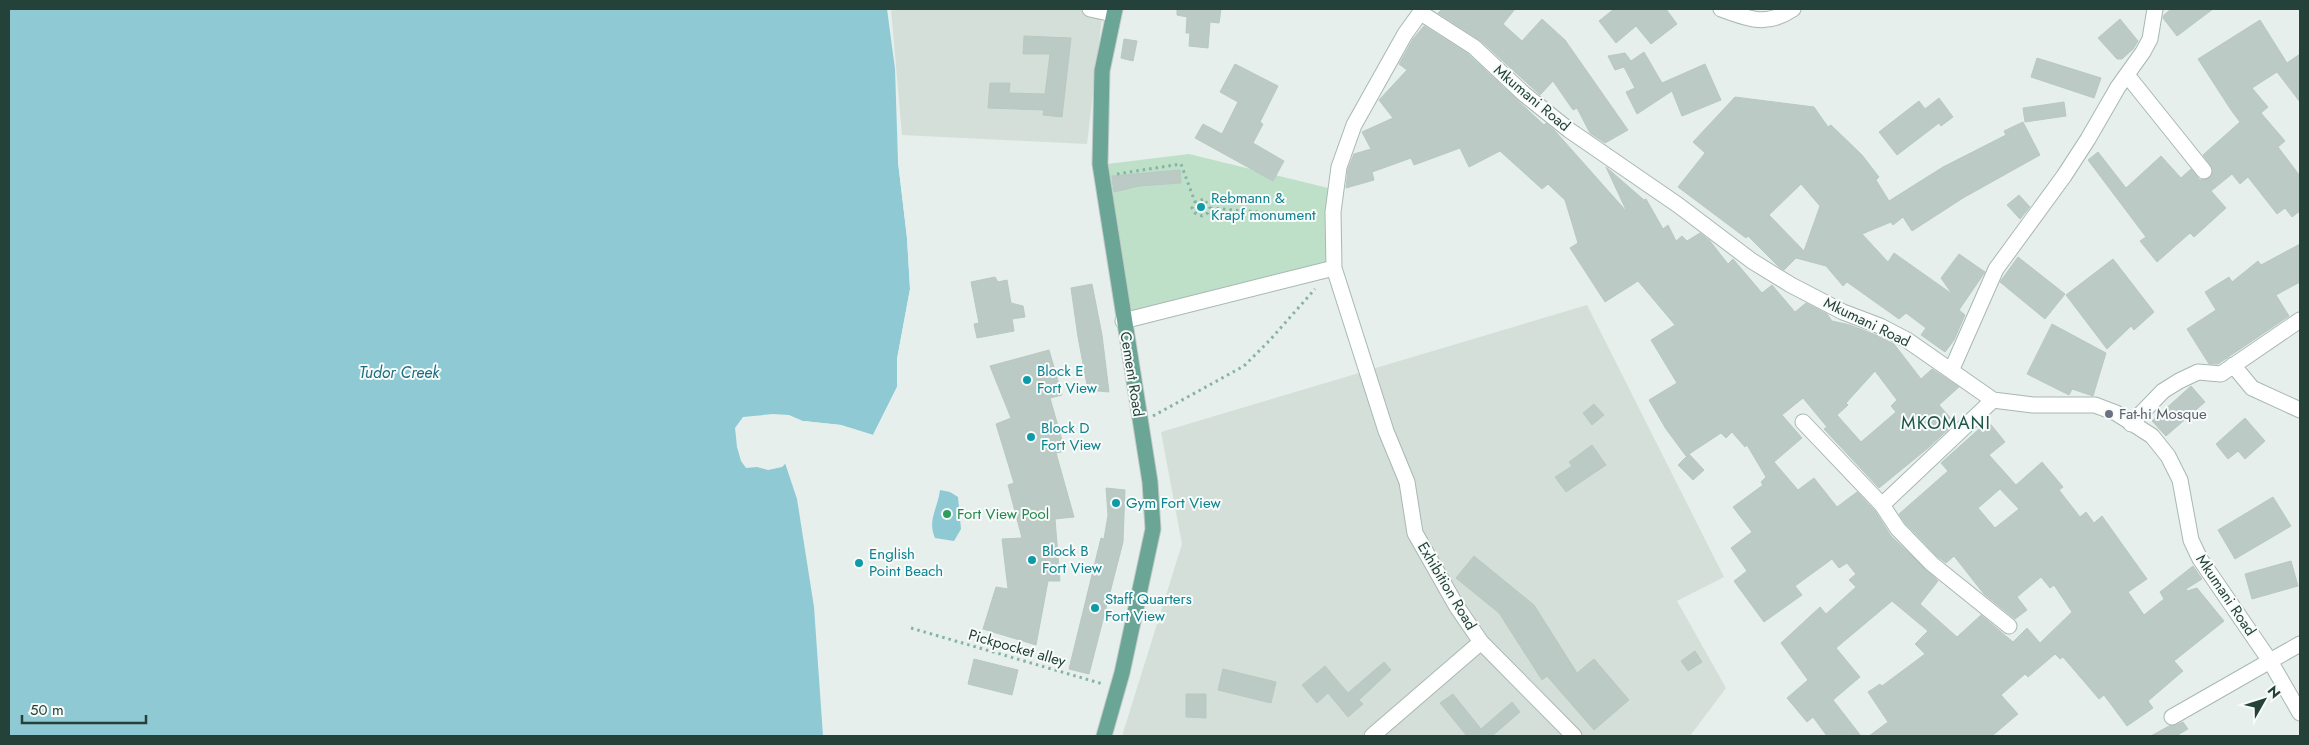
<svg xmlns="http://www.w3.org/2000/svg" width="2309" height="745" viewBox="0 0 2309 745" font-family="Jost,sans-serif">
	<style>
		.built { fill: #d4dfda }
		.green { fill: #bfe0c8 }
		.water { fill: #8ec9d4 }
		.pier { fill: #e6efeb }
		.building { fill: #bbcac4; stroke: #b8c9c2; fill-rule: evenodd }
		.lines { fill: none; stroke-linecap: round; stroke-linejoin: round }
		.minor-casing { stroke: #a8b8b2; stroke-width: 17 }
		.major-casing { stroke: #c2cac8; stroke-width: 17 }
		.path { stroke: #86b3a5; stroke-width: 3; stroke-dasharray: 2.5 4; stroke-linecap: butt }
		.minor { stroke: #fff; stroke-width: 15 }
		.major { stroke: #6aa596; stroke-width: 15 }
		.culture-dot { fill: #0f9aa8; stroke: #f7fbf9; stroke-width: 2 }
		.worship-dot { fill: #6b7280; stroke: #f7fbf9; stroke-width: 2 }
		.leisure-dot { fill: #2e9e5b; stroke: #f7fbf9; stroke-width: 2 }
		.labels { text-anchor: middle; dominant-baseline: central; stroke-width: 4; stroke-linejoin: round; paint-order: stroke }
		.street-label { font-size: 15px; fill: #24423a; stroke: #f7fbf9 }
		.culture-label { font-size: 15px; fill: #0d838f; stroke: #f7fbf9; text-anchor: start }
		.worship-label { font-size: 15px; fill: #5b616d; stroke: #f7fbf9; text-anchor: start }
		.leisure-label { font-size: 15px; fill: #27864d; stroke: #f7fbf9; text-anchor: start }
		.water-label { font-size: 16px; font-style: italic; fill: #1c6f80; stroke: #f7fbf9 }
		.quarter-label { font-size: 18px; letter-spacing: 1px; fill: #1f5548; stroke: #f7fbf9 }
	</style>
	<rect width="100%" height="100%" fill="#e6efeb"/>
	<path class="built" d="M891,9h212l-16,135 -185,-9z
		M1587,305l137,272 -47,24 49,87 -36,48h-568l60,-192 -21,-112z"/>
	<path class="green" d="M1189,154l139,34 6,80 -211,48 -16,-152z"/>
	<path class="water" d="M9,9h878l8,60 3,93 9,76 3,51 -13,70v28l-24,48 -32,-10 -37,-4 -21,36 14,42 17,108 9,129h-814z
		M940,490l10,2 8,5 3,32 -7,12 -19,-3c-8,-18 3,-30 5,-48z"/>
	<path class="pier" d="M898,162h3l9,76 2,51 -12,71 -1,27 -23,49 -3,1 -32,-9 -36,-4 -9,21 -10,13 1,4 -5,5 -14,3 -11,-3 -11,1 -5,-7 -4,-14 -2,-19 8,-11 30,-3 16,1 14,6 38,4 32,10 24,-48v-28l13,-70 -3,-51z"/>
	<path class="building" d="M1177,9h44l-2,14 -9,-1 -2,26 -19,-2 1,-13h-4l1,-16 -10,-2z
		M1442,9h73l-12,15 19,17 20,-22 23,21 63,90 -23,13 -15,-10 -13,-25 -4,2 -20,-29 -13,14 -60,-55 -42,-27z
		M1614,9h52l11,15 -26,20 -15,-18 -20,17 -17,-22z
		M2171,9h42l-36,27 -14,-18 1,-3z
		M2120,19l18,22 -5,8 -11,10h-5l-19,-21z
		M2260,20l27,43 13,-9v48l-23,-30 -25,16 16,19 -7,6 24,28 -7,6 22,29v35l-8,6 -7,-9 -8,6 -29,-37 -8,7 -8,-10 -21,17 15,17 -32,29 -4,-4 -33,29 -17,-21 6,-4 -58,-77 10,-8 28,36 35,-32 20,22 10,-9 9,11 10,-2 3,-9 -10,-14 37,-33 -9,-12 -33,-51z
		M1424,26l44,28 76,71 2,-2 9,8 72,81 -21,-45 38,33 2,-1 17,30 5,-4 8,16 6,-5 5,5 13,-8 10,8 18,23 5,-5 29,34 10,-8 23,27 11,-9 21,11 5,7 18,4 26,10 18,9 27,35 11,-10 27,18 -20,18 16,18 -27,25 -49,40 -55,-59 3,-2 -24,-29 -21,17 20,23 -28,24 24,28 16,-12 23,29 20,-15 18,19 16,25 47,45 -18,23 37,33 24,-22 32,27 14,-14 13,15 32,-31 -18,-27 -4,3 -9,-11 -24,20 10,13 -12,9 -31,-25 -30,-38 -8,7 -8,-6 -33,-34 -6,-9 49,-43 -7,-8 47,-42 17,21 -16,13 27,30 26,-23 21,25 -4,3 21,27 6,-5 8,11 8,-7 45,63 -19,13 16,23 20,-16 -4,-7 33,-26 9,13 -16,10 1,2 10,-3 27,33 -50,40 9,10 -35,30 5,7 -26,18 -23,-31 -5,4 -36,-42 -3,2 -5,-5 -27,23 -3,-3 -24,21 17,19 -26,22h-123l19,-14 -20,-30 12,-8 2,2 43,-32 -10,-10 13,-13 -36,-30 -56,47 24,29 -27,23 28,36h-34l-14,-19 -6,5 -20,-24 21,-18 -27,-37 39,-36 6,7 30,-27 -7,-7 7,-6 -9,-11 -8,5 -7,-9 -37,27 7,9 -38,27 -30,-41 13,-10 -16,-23 21,-16 -19,-25 30,-22 -2,-3 5,-5 -19,-32 -2,2 -13,-15 -6,6 -5,-5 -35,23 -20,-27 -17,-29 28,-17 -26,-43 24,-15 -37,-44 -33,21 -35,-54 8,-5 -13,-43 -17,-16 -6,5 -42,-38 -31,16 -9,-19 -46,17 -3,-7 -39,14 2,8 -28,8 2,-19 6,-15 17,-5 -9,-17 31,-14 -14,-18 28,-30 -8,-6 14,-25zM1875,371l22,29 -6,6 5,6 -35,30 -24,-27 11,-10 -2,-2zM2000,489l19,20 -24,19 -17,-20z
		M1024,36l47,2 -9,79 -19,-2 1,-5 -56,-2 2,-25h20l-1,10 36,1 5,-40h-27z
		M1124,39l13,2 -4,20 -12,-3z
		M1644,52l18,31 43,-19 16,36 -39,16 -10,-25 -35,23 -11,-22 9,-4 -11,-21 -9,3 -7,-14 17,-3 6,8z
		M2037,58l64,20 -7,20 -63,-21z
		M1235,64l43,22 -18,36 3,2 -10,19 31,18 -11,20 -78,-43 8,-14 19,10 16,-32 -18,-10z
		M1735,97l79,10 14,20 3,-2 31,30 17,22 -3,3 13,21 54,-34 63,-32 -2,-4 19,-9 17,33 -77,43 -51,33 -9,-14 -10,8 -2,-3 -29,12 26,28 6,-9 58,41 -11,-16 18,-24 26,18 -26,38 6,5 -11,25 -9,12 -24,-17 5,-7 -20,-15 -7,6 -52,-37 -4,4 -17,-20 -30,-8 -12,12 -6,-4 -30,-30 -2,2 -68,-51 27,-34 -12,-11zM1801,184l19,22 -16,45 -35,-36z
		M1939,98l14,19 -12,9 -2,-3 -42,32 -18,-23 40,-31 6,8z
		M2064,102l2,14 -41,6 -2,-14z
		M1180,170l1,13 -42,3 -25,6 -2,-16z
		M2019,195l11,12 -10,12 -13,-14z
		M2300,244v38l-24,13 13,21 -71,48h-9l-22,-35 29,-19 -11,-18 24,-15 3,5 26,-21 3,4z
		M2018,257l47,37 -20,25 -45,-37z
		M2113,259l41,53 -20,18 -3,-4 -24,23 -41,-54z
		M995,277l3,5 9,-2 4,23 12,3 2,11 -13,2 2,12 -37,7 -3,-14 5,-1 -8,-41z
		M1092,284l10,51 7,57 -21,-2 -10,-53 -7,-49z
		M2052,324l54,29 -13,43 -21,-7 -3,6 -42,-21z
		M1049,350l13,45 -12,3 15,53 -9,2 18,64 -19,2 5,62h-12l-12,64 -53,-16 13,-42 12,2 -6,-50 20,-1 -14,-53 6,-2 -18,-59 15,-6 -21,-52z
		M2191,386l14,16 -39,34 -14,-15z
		M1594,404l10,11 -12,10 -9,-12z
		M2245,418l20,23 -20,18 -7,-8 -10,8 -12,-15z
		M1592,445l14,20 -40,27 -11,-15 17,-11 -3,-4z
		M1689,454l15,16 -11,10 -15,-15z
		M1106,488l19,2 -2,52 -34,132 -20,-5 32,-131 3,1 4,-24z
		M2273,497l18,29 -56,33 -17,-29z
		M1474,556l60,49 43,68 17,-14 35,41 -35,30 -47,-54 -5,4 -43,-67 -43,-35z
		M2291,561l7,25 -46,13 -7,-25z
		M1695,651l7,11 -14,9 -7,-10z
		M974,659l44,11 -6,25 -44,-11z
		M1384,662l7,8 -32,30 4,4 -15,13 -20,-24 -11,10 -15,-18 23,-19 23,27z
		M1223,669l53,13 -5,21 -53,-13z
		M1186,694h20v24l-20,-1z
		M1453,694l28,35 31,-27 8,10 -28,24h-25l-27,-33z
		M2183,722l5,7 -12,7h-25l18,-10 7,-1z"/>
	<g class="lines">
		<g class="minor-casing">
			<path id="minor" d="M1090,9l23,5
				M1721,9c27,10 45,18 72,0
				M1421,13l53,34 50,47 45,36 109,75 74,56 39,24 52,27 37,14 27,14 86,60 40,5h62l21,8 36,23 16,20 12,24 11,60 9,19 70,102 -98,56
				M2127,75l77,96
				M1334,268l52,163 21,51 8,51 42,74 24,35 93,94
				M1123,321l211,-53 -1,-56 6,-45 15,-42 51,-91 18,-25
				M2233,365l19,23 48,22
				M1951,371l45,-102 68,-93 24,-37 30,-52 25,-35 7,-13 5,-30
				M1803,422l79,83 16,24 34,35 77,62
				M2131,424l32,-33 16,-10 19,-9 23,2 79,-54
				M1882,505l111,-105
				M2300,644l-30,17 30,52
				M1372,736l109,-94"/>
		</g>
		<g class="major-casing">
			<path id="major" d="M1104,736l18,-63 31,-144 -3,-47 -50,-318 2,-93 13,-62"/>
		</g>
		<path class="path" d="M1117,174l64,-10 14,38 -3,6 3,5 7,3 6,-3 2,-5 -6,-9 -9,3
			M1210,208l107,9
			M1153,416l91,-50 26,-26 45,-51
			M911,628l192,56"/>
		<use href="#minor" class="minor"/>
		<use href="#major" class="major"/>
	</g>
	<g class="culture-dot">
		<circle cx="1201" cy="207" r="5"/>
		<circle cx="1027" cy="380" r="5"/>
		<circle cx="1031" cy="437" r="5"/>
		<circle cx="1116" cy="503" r="5"/>
		<circle cx="1032" cy="560" r="5"/>
		<circle cx="859" cy="563" r="5"/>
		<circle cx="1095" cy="608" r="5"/>
	</g>
	<circle class="worship-dot" cx="2109" cy="414" r="5"/>
	<circle class="leisure-dot" cx="947" cy="514" r="5"/>
	<g class="labels">
		<g class="street-label">
			<text transform="translate(1532 98) rotate(40)">Mkumani Road</text>
			<text transform="translate(1867 322) rotate(26)">Mkumani Road</text>
			<text transform="translate(1132 374) rotate(81)">Cement Road</text>
			<text transform="translate(1447 586) rotate(59)">Exhibition Road</text>
			<text transform="translate(2226 595) rotate(56)">Mkumani Road</text>
			<text transform="translate(1017 648) rotate(16)">Pickpocket alley</text>
		</g>
		<g class="culture-label">
			<text x="1211" y="198">Rebmann &amp;<tspan x="1211" dy="17">Krapf monument</tspan></text>
			<text x="1037" y="371">Block E<tspan x="1037" dy="17">Fort View</tspan></text>
			<text x="1041" y="428">Block D<tspan x="1041" dy="17">Fort View</tspan></text>
			<text x="1126" y="503">Gym Fort View</text>
			<text x="1042" y="551">Block B<tspan x="1042" dy="17">Fort View</tspan></text>
			<text x="869" y="554">English<tspan x="869" dy="17">Point Beach</tspan></text>
			<text x="1105" y="599">Staff Quarters<tspan x="1105" dy="17">Fort View</tspan></text>
		</g>
		<g class="worship-label">
			<text x="2119" y="414">Fat-hi Mosque</text>
		</g>
		<g class="leisure-label">
			<text x="957" y="514">Fort View Pool</text>
		</g>
		<g class="water-label">
			<text x="399" y="372">Tudor Creek</text>
		</g>
		<g class="quarter-label">
			<text x="1946" y="423">MKOMANI</text>
		</g>
	</g>
	<rect width="2309" height="745" fill="none" stroke="#24423a" stroke-width="20"/>
	<g transform="translate(2264 700) rotate(51)" stroke="#f7fbf9" stroke-width="4" paint-order="stroke">
	<path d="M0-4L9 19L0 12L-9 19Z" fill="#24423a"/>
	<text y="-8" font-size="14" font-weight="bold" text-anchor="middle" fill="#24423a">N</text>
	</g>
	<path d="M22 715v8h124v-8" fill="none" stroke="#24423a" stroke-width="2.5"/>
	<text x="30" y="715" font-size="15" fill="#24423a" stroke="#f7fbf9" stroke-width="4" paint-order="stroke">50 m</text>
</svg>
